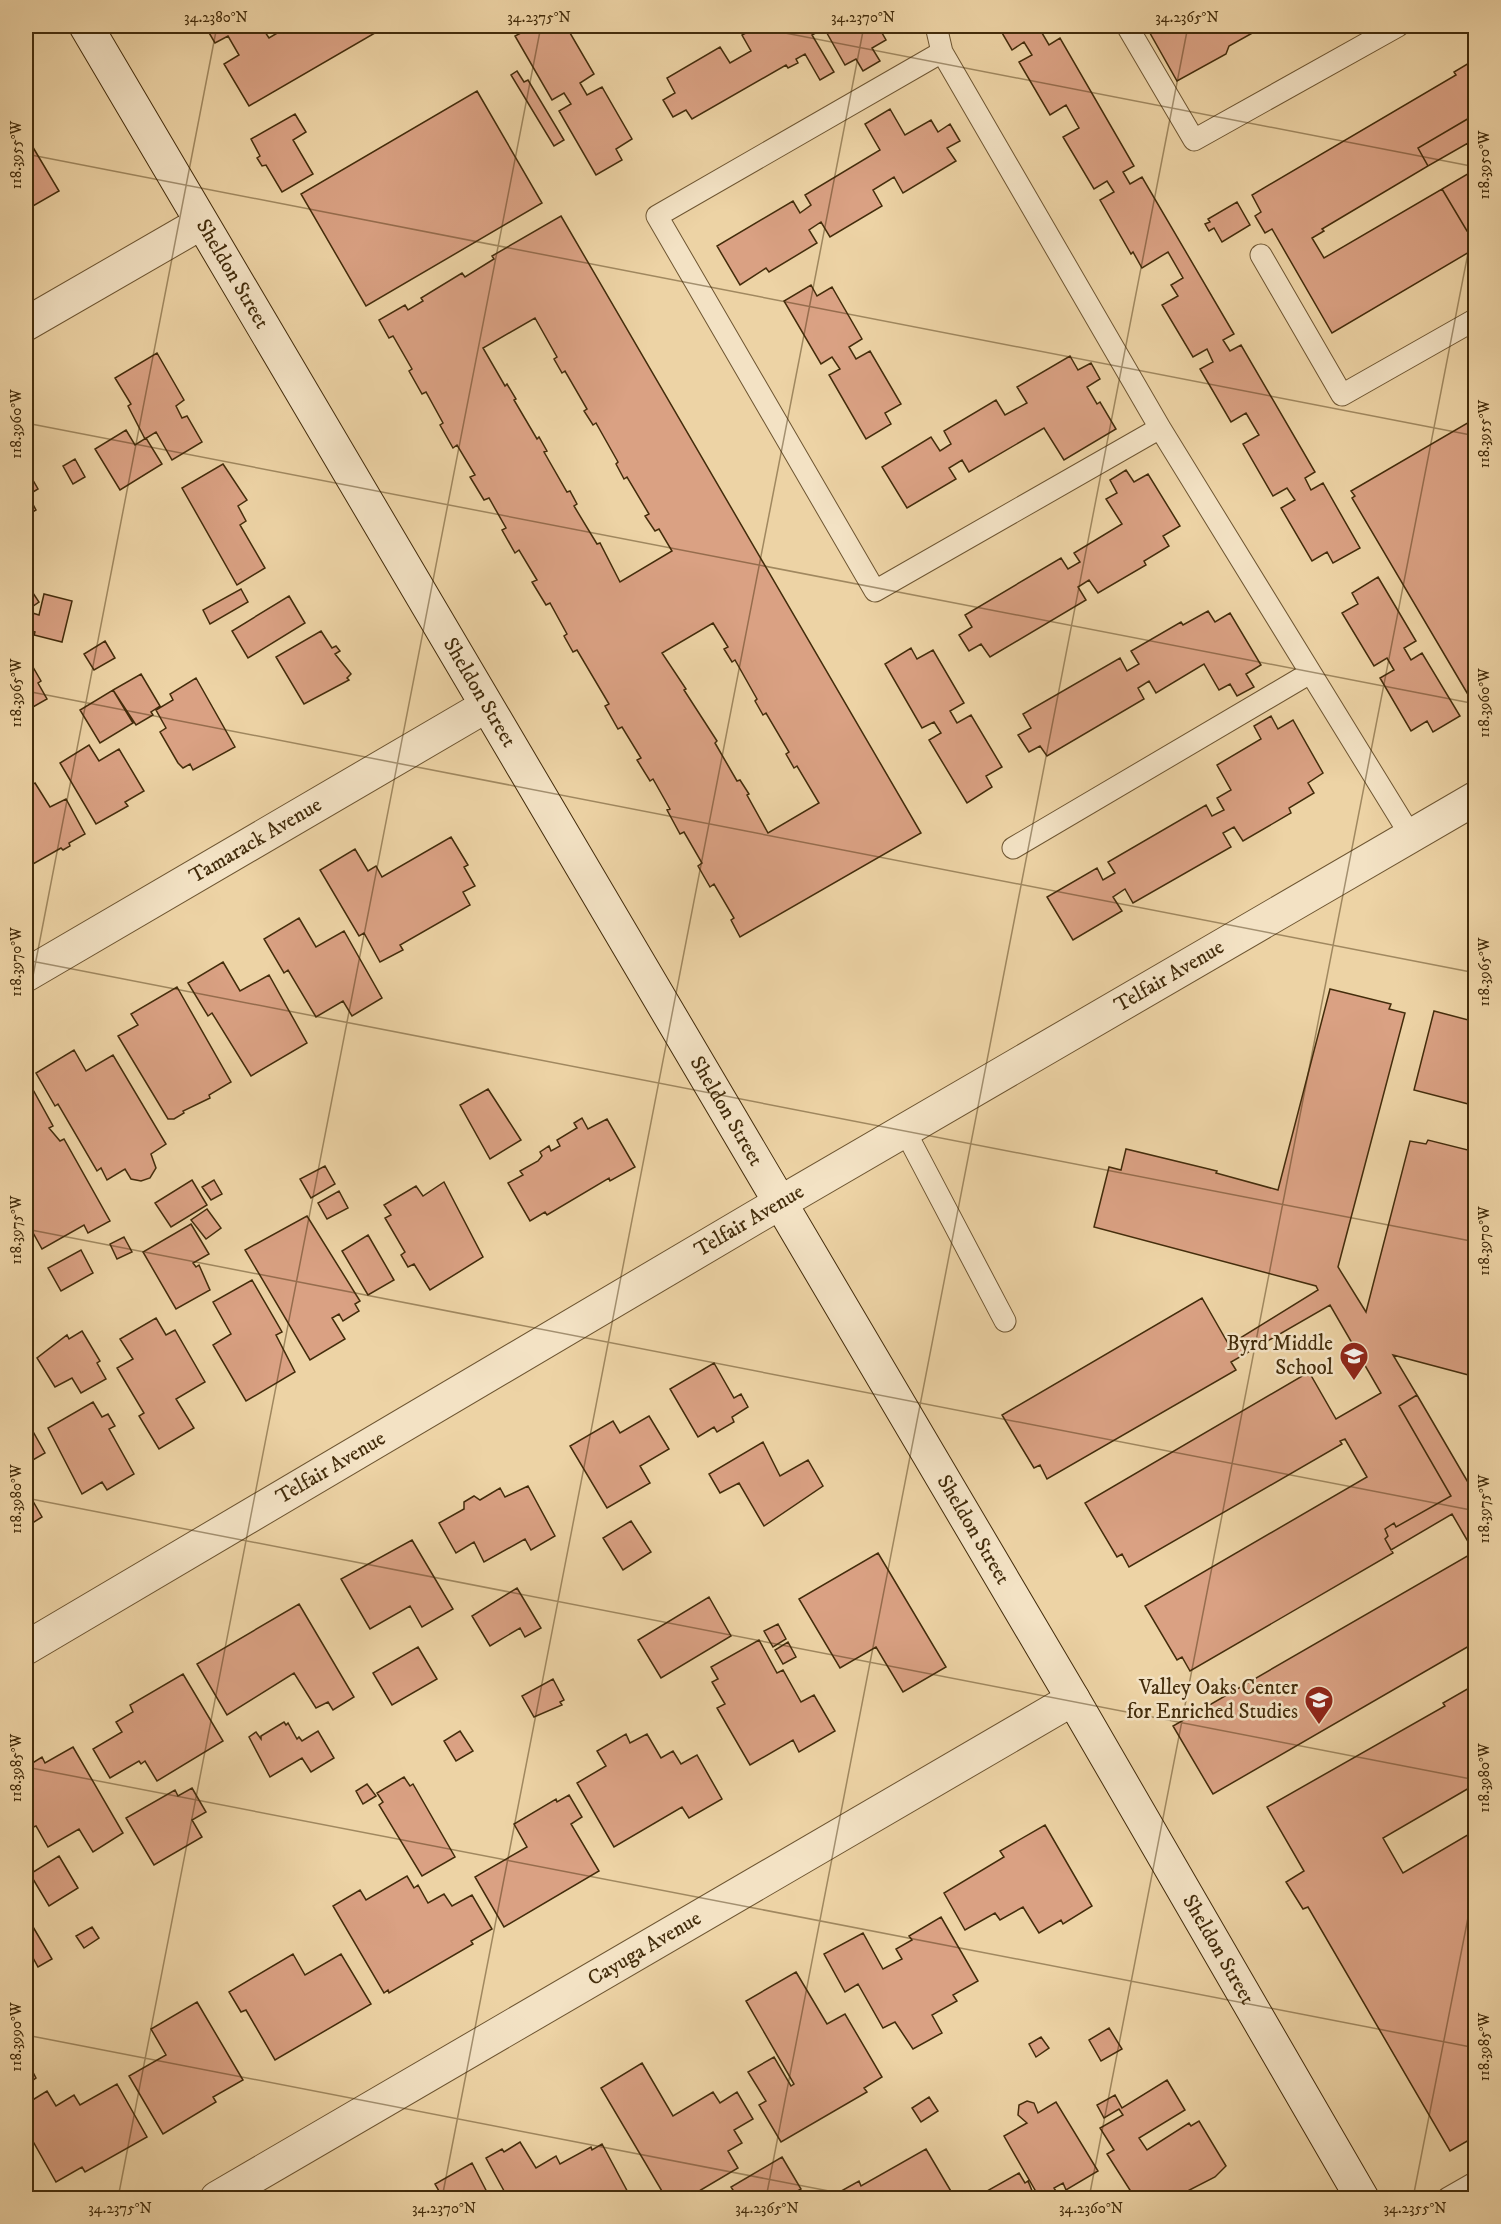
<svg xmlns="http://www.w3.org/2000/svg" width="1501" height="2224" viewBox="0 0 1501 2224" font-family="'IM FELL DW Pica',serif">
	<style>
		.building { fill: #daa183; stroke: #432c0b; stroke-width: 1.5; fill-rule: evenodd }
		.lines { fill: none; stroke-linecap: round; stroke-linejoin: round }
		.service-casing { stroke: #6e5632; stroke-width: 23 }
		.minor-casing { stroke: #6e5632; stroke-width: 35 }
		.secondary-casing { stroke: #432c0b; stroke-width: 35 }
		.service { stroke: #f3e2c4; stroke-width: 21 }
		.minor { stroke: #f3e2c4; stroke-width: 33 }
		.secondary { stroke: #f3e2c4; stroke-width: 33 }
		.ticks { fill: none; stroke: #432c0b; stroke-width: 1.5; stroke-opacity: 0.45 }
		.labels { text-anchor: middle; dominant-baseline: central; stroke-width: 5; stroke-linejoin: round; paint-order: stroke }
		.street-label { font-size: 21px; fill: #432c0b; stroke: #f3e2c4 }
		.poi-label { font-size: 21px; fill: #432c0b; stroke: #f3e2c4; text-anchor: end }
		.neatline { fill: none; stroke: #432c0b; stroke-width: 2 }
		.ticks-label { font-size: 15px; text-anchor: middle; fill: #432c0b }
	</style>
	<rect width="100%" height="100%" fill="#edd3a5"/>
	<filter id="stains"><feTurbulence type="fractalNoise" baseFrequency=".00333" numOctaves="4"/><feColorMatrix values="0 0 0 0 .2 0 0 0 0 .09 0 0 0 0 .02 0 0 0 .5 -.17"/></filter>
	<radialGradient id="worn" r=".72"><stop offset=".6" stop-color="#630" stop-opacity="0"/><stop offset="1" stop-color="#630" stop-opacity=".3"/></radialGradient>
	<path class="building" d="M205,26h56l8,12 20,-12h98l-138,80 -25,-42 15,-9 -11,-19 -13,7z
		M534,26h11l3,5 10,-5h8l28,48 -14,9 7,12 15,-8 30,52 -16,10 6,11 -26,15 -37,-64 12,-7 -7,-11 -12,7 -37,-64z
		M759,26h119l8,14 -14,8 8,13 -17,10 -7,-12 -11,6 -21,-37 -12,7 22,37 -14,8 -15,-26 -9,5 2,4 -10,5 -2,-3 -94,54 -6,-9 -13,7 -10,-17 12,-7 -8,-15 53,-31 10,16 21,-12 -9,-16z
		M998,26h55l-11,7 7,12 11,-7 74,128 -11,6 7,12 12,-7 92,157 -11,6 7,11 11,-6 74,127 -10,6 6,12 12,-7 37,65 -27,15 -6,-11 -15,9 -31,-53 14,-8 -8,-12 -14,8 -30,-52 16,-9 -13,-22 -15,9 -31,-53 13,-7 -6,-13 -14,8 -31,-52 16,-9 -7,-11 12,-7 -15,-26 -26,16 -9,-16 -2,2 -31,-54 14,-8 -7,-11 -13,8 -31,-52 16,-9 -13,-23 -16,10 -31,-53 13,-7 -8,-13 -12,8z
		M1146,26h119l-36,20 -3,8 -49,27z
		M1474,60l2,54 -58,34 10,18 -106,63 2,2 -12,7 12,20 118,-69 25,42 9,-5v22l-144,85 -60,-104 -7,4 -10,-17 6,-4 -9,-17 204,-120 -2,-3z
		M517,71l7,11 4,-2 36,60 -10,6 -43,-71z
		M477,91l65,112 -176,103 -65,-112z
		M890,109l15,26 26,-15 7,12 12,-8 10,17 -13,7 9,13 -53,32 -9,-16 -21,13 9,16 -52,31 -9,-15 -12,8 8,13 -48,29 -3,-4 -26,17 -23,-39 76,-45 7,12 11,-8 -6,-10 75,-45 -15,-26z
		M295,114l11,18 -13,8 20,34 -31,18 -16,-27 -4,1 -5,-8 3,-2 -9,-17z
		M1476,114v42l-8,-13 -40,23 -10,-18z
		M31,144l28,47 -33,19v-63z
		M1476,169v57l-9,5 -25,-42z
		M1237,202l13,23 -28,17 -8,-14 -5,3 -4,-7 5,-2 -2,-3z
		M561,216l360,617 -181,104 -9,-17 3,-2 -20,-34 -4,3 -12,-21 4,-3 -18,-31 -4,2 -13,-24 3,-1 -17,-30 -3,2 -13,-21 4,-2 -19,-31 -4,2 -13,-23 4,-2 -32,-54 -4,2 -9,-16 3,-2 -17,-31 -4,2 -14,-23 5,-2 -18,-30 -4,3 -13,-23 4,-2 -17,-30 -5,2 -14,-23 5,-2 -18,-30 -4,3 -13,-23 3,-2 -17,-31 -4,2 -13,-23 3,-2 -19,-33 -4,2 -10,-18 26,-15 3,5 15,-9 -2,-3 41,-25 3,4 29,-18 -2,-3zM535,318l22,39 -3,2 8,14 3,-2 22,38 -3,2 9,14 3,-2 22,39 -2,2 8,15 3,-2 22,37 -4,2 10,15 4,-2 13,22 -52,31 -20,-39 -3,1 -23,-38 3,-2 -7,-13 -3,1 -23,-40 3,-1 -8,-14 -2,2 -23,-39 2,-1 -9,-15 -2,2 -22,-38zM713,623l15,24 -4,2 8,13 3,-2 22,39 -2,2 8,14 3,-2 23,39 -3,2 8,14 3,-2 22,37 -51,30 -21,-38 2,-1 -9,-14 -3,1 -22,-38 2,-2 -33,-51 2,-1 -24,-36z
		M811,285l6,11 15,-9 30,52 -13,8 7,12 14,-8 31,53 -16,9 6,11 -25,15 -37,-64 11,-6 -8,-12 -11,7 -37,-63z
		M157,353l27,47 -8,6 6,12 5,-2 15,26 -30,18 -16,-28 -11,7 -17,-33 3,-2 -16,-26z
		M1070,356l8,14 13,-7 9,16 -13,8 10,17 3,-2 16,27 -52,31 -20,-32 -75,44 -7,-12 -13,8 7,11 -49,29 -25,-41 49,-30 9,14 11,-7 -7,-13 52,-31 9,15 22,-12 -10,-16z
		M1476,418v284l-3,1 -121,-205 3,-2 -4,-5z
		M126,430l9,15 11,-7 16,26 -42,26 -25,-41z
		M75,459l10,18 -12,7 -10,-18z
		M223,464l24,36 -9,6 8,15 -6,4 25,43 -28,17 -55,-97z
		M26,468l12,21 -10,6 8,15 -10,6z
		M1126,470l8,12 14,-8 32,52 -17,10 6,10 -25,15 2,4 -48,28 -9,-13 -11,7 8,13 -96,57 -9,-13 -12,7 -10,-16 13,-8 -7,-12 96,-57 7,11 12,-7 -6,-9 48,-29 -16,-25 11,-6 -7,-13z
		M1378,577l38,64 -12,7 7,12 11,-7 38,63 -27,16 -6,-11 -16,10 -31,-53 14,-8 -7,-12 -13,8 -32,-53 16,-9 -6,-11z
		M29,587l10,15 -13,9 13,4 5,-21 28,7 -10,41 -28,-7 1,-3 -9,-3v-39z
		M241,589l7,13 -38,22 -7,-14z
		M289,596l16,27 -57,35 -16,-27z
		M1208,611l7,11 15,-9 31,52 -15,9 8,13 -17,9 -7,-12 -11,6 -15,-26 -48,29 -7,-12 -11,7 6,11 -97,57 -7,-10 -11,6 -11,-17 13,-7 -8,-14 97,-56 7,13 12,-7 -8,-13 50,-29 2,3z
		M321,631l11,17 4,-2 4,5 -5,3 16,20 -4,4 2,2 -45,24 -28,-47z
		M105,641l10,17 -21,12 -10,-16z
		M911,648l6,11 16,-9 31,53 -14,8 7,12 14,-8 31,52 -16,9 6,11 -25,16 -38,-63 12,-7 -7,-11 -12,6 -37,-64z
		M26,655l15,26 -3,2 9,16 -21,12z
		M141,674l19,32 -9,6 2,3 -17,10 -23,-35z
		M196,678l39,69 -42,23 -3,-6 -7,4 -5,-5 -18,-31 6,-4 -10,-18 17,-10 -3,-6z
		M113,690l20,33 -33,20 -20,-33z
		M1271,716l7,13 15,-9 30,53 -15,10 6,10 -25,15 2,5 -48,28 -9,-14 -11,6 8,14 -98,56 -8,-14 -12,8 9,14 -49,29 -26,-43 50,-29 6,12 12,-7 -7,-11 98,-57 6,11 12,-6 -7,-12 14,-8 -14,-25 44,-26 -7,-13z
		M89,745l10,16 20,-12 25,42 -19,11 3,4 -32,18 -36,-61z
		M35,783l15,24 16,-8 19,35 -16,9 1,3 -7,4 -2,-2 -35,20v-79z
		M451,837l17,28 -4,2 11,19 -12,6 7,13 -70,40 3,5 -23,12 -16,-29 -5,3 -39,-66 35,-21 13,22 8,-5 6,11z
		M299,918l17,29 28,-16 38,67 -30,18 -9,-15 -27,16 -28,-47 -4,3 -20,-34z
		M223,962l17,29 29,-16 38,68 -56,33 -39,-63 -4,3 -20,-33z
		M177,987l54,95 -22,13 1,3 -27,13 1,2 -10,6h-6l-50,-83 20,-11 -7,-11z
		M1330,989l61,15 -2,5 16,4 -67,254 28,45 44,-171 16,3 2,-4 48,12v225l-83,-22 24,40 -18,11 52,90 -55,31 -2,-4 -9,6 3,7 -3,3 8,14 -203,118 -8,-14 -5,3 -32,-54 222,-129 -22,-38 -5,2 2,3 -213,123 -7,-13 -5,3 -32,-54 224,-131 27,47 45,-26 -51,-88 -99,57 5,8 -189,109 -7,-14 -6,3 -32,-53 200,-117 27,47 89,-55 -2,-4 -222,-59 15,-60 12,3 5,-21 91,22 -1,2 62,17z
		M1434,1011l42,11v84l-62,-16z
		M74,1050l12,21 27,-16 53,89 -15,10 5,14 -6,10 -9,3 -10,-2 -6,-10 -18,11 -6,-12 -4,3 -39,-67 -3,2 -19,-33z
		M26,1077l27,49 -4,2 11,13 4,-2 46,82 -22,12 -4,-8 -42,24 -16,-29z
		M488,1089l33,51 -31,19 -30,-54z
		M582,1118l6,11 19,-10 28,48 -25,14 -1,-3 -62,37 -2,-3 -15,9 -22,-38 15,-8 -3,-4 18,-10 4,-5 -2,-4 9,-6 2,5 9,-5 -3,-6 20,-12 -3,-5z
		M325,1166l10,18 -24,14 -11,-19z
		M192,1180l15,25 -36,22 -16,-24z
		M214,1180l8,14 -11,6 -9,-13z
		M444,1182l39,75 -53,33 -16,-26 -6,3 -7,-12 4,-3 -20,-34 6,-3 -7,-10 32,-19 7,10z
		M339,1191l9,17 -21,11 -9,-16z
		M207,1209l14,19 -15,11 -15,-19z
		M307,1216l53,85 -5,3 4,7 -16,10 -4,-7 -7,4 13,21 -35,21 -65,-110z
		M191,1224l18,30 -16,9 3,4 3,-2 11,25 -34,19 -33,-57z
		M368,1235l26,45 -26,15 -26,-44z
		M124,1237l8,15 -15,7 -7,-15z
		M81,1250l12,23 -32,18 -13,-23z
		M252,1280l30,52 -6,3 19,37 -49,29 -33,-56 18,-11 -18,-32z
		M156,1318l10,17 9,-5 30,52 -29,17 18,29 -35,21 -20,-33 5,-3 -27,-45 16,-9 -13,-20z
		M82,1331l18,30 -3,2 9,16 -25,14 -9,-15 -17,9 -18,-29 30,-23 2,4z
		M714,1363l20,35 7,-4 7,13 -16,10 2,5 -17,10 -3,-5 -16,10 -28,-48z
		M1417,1395l59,101 -2,56 -22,-38 -61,36 -6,-11 3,-3 -3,-7 9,-6 2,4 55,-31 -52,-90z
		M93,1402l9,15 6,-3 7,12 -6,3 25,45 -27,16 -5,-8 -20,12 -34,-66z
		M649,1416l20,33 -29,17 10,17 -43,25 -37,-62 43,-25 7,12z
		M26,1419l19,34 -19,11z
		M763,1442l17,34 28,-16 15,26 -59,40 -25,-43 -19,10 -11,-19z
		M528,1486l27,50 -24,14 -6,-11 -41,23 -10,-20 -18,11 -17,-30 25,-14v-7l10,-6 6,4 20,-12 5,9z
		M26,1489l16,28 -16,10z
		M631,1521l20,31 -28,18 -20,-32z
		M412,1540l41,69 -31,18 -12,-21 -40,23 -29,-50z
		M1476,1551v91l-263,152 -40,-68z
		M878,1553l68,114 -43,25 -27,-45 -36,21 -41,-69z
		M517,1588l24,40 -16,9 -5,-9 -30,18 -18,-30z
		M709,1597l22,39 -70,42 -23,-38z
		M299,1604l55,93 -21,13 -5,-8 -12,6 -22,-35 -67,42 -30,-51z
		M778,1624l8,15 -13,8 -9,-16z
		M759,1640l18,33 6,-3 18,32 13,-7 21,36 -36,21 -6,-12 -43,25 -33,-57 8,-4 -13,-22 6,-3 -7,-12z
		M788,1642l8,15 -13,7 -8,-14z
		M418,1647l19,32 -45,26 -19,-32z
		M183,1674l40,67 -66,40 -12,-20 -4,3 -2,-3 -29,17 -17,-29 29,-17 -6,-10 17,-10 -3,-7z
		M553,1679l11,21 -4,2 2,3 -28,12 -12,-21z
		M1476,1684v100l-93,54 20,35 73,-43v306l-26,15 -142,-244 -5,2 -17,-27 18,-11 -37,-64 178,-101 -2,-3z
		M284,1722l2,3 2,-2 9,16 2,-2 3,4 16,-10 16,27 -23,14 -9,-14 -32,19 -21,-40 7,-5 5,7v-3z
		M460,1731l13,20 -17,10 -12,-20z
		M626,1734l4,9 17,-9 14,24 12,-7 8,13 16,-9 25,44 -33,19 -7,-11 -68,40 -37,-64 29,-17 -9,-15z
		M73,1747l50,86 -30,19 -14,-23 -31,18 -12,-21 -10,4v-63l16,-10 3,6z
		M404,1777l6,9 3,-2 42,73 -33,19 -43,-71 4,-3 -6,-9z
		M367,1784l9,12 -13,8 -7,-13z
		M192,1788l14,24 -14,8 10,17 -48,28 -28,-47 49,-28 3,6z
		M569,1795l13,22 -11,7 28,47 -95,56 -29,-50 52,-30 -13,-23 42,-25 1,3z
		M1045,1825l47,81 -29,18 -2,-4 -22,13 -16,-26 -23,13 -5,-7 -30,17 -21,-37 60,-36 -4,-6z
		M59,1856l19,32 -29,18 -19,-32z
		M407,1876l7,12 4,-3 10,18 16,-9 8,12 20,-11 20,34 -21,12 2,3 -84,49 -1,-3 -4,3 -51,-87 27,-16 6,10z
		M26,1915l26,44 -14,8 -12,-22z
		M941,1917l37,64 -25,14 4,6 -25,14 10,18 -29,16 -18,-27 -12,6 -25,-44 -13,8 -21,-38 39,-21 20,36 19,-10 -6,-10 16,-9 -3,-4z
		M92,1927l7,11 -15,10 -8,-12z
		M293,1954l12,21 36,-21 30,50 -96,56 -29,-50 -5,2 -12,-20z
		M796,1972l31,52 18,-10 37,63 -18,11 3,4 -86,50 -22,-37 7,-4 -18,-29 26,-15 17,29 3,-2 -48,-83z
		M197,2002l46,78 -30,17 3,5 -53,32 -34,-58 37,-21 -15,-26z
		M1109,2028l13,21 -21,12 -12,-21z
		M1041,2037l8,11 -13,9 -7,-13z
		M26,2059l10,19 -10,7z
		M642,2063l31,53 40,-24 7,11 17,-11 16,27 -19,11 8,13 -14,8 10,17 -39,23 5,7h-38l-65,-110z
		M1167,2080l18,30 -46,28 8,12 42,-27 2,3 8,-5 27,45 -11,11 -41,21h-39l-28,-44 7,-4 -14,-22 23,-13 -4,-6 -15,9 -7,-13 18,-10 7,13z
		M117,2084l30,53 -62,35 -3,-5 -26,15 -26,-46 -4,-32 21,-13 9,15 18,-11 6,10z
		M929,2097l9,14 -17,11 -9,-14z
		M1027,2101l7,2 4,10 18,-11 42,69 -32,19 -3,-7 -9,5 6,10h-23l2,-1 -35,-61 23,-13 -9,-8 1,-10z
		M520,2142l16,26 20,-12 4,8 31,-17 1,3 10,-6 29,54h-123l-22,-40 16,-9 2,3z
		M926,2149l29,49h-88l-4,-7 -13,7h-14l-2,-3 25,-14 2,5z
		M782,2157l19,32 -16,9h-47l-7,-11z
		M472,2163l18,35h-47l-8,-14z
		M1019,2173l6,10 3,-2 7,17 -57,-2z"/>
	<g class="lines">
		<g class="service-casing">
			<path id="service" d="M936,26l6,26 218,376 251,408
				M1127,26l67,114 204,-114
				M942,52l-285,164 218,375 285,-163
				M1261,255l81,140 134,-76
				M1013,848l297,-175
				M905,1131l100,190
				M1448,2198l28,-16"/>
		</g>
		<g class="minor-casing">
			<g id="minor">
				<path d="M26,324l175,-101"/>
				<path id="s1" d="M26,975l460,-269"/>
				<path id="s2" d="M26,1648l728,-430 722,-420"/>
				<path id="s3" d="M217,2198l856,-499"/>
			</g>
		</g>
		<g class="secondary-casing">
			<g id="secondary">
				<path id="s4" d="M86,26l987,1673 289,499"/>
			</g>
		</g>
		<use href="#service" class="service"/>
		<use href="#minor" class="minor"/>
		<use href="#secondary" class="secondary"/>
	</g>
	<path class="ticks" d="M749,26l727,141M26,154l1450,282M26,423l1450,281M26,691l1450,282M26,960l1450,282M26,1012l191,-986M26,1229l1450,282M26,1498l1450,282M26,1767l1450,281M26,2035l839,163M118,2198l423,-2172M442,2198l422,-2172M766,2198l422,-2172M1089,2198l387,-1986M1413,2198l63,-321"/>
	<defs>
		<g id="school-pin" transform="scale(1.5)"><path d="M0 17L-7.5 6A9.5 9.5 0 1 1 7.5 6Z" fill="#8f2418" stroke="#f3e2c4"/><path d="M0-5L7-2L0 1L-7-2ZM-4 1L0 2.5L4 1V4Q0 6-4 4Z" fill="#fff"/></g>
	</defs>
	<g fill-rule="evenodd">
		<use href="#school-pin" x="1354" y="1356"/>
		<use href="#school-pin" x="1319" y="1700"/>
	</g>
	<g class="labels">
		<g class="street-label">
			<text stroke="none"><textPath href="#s4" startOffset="288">Sheldon Street</textPath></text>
			<text stroke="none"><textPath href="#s4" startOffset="774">Sheldon Street</textPath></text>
			<text stroke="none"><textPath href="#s1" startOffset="266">Tamarack Avenue</textPath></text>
			<text stroke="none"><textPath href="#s2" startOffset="1326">Telfair Avenue</textPath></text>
			<text stroke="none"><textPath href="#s4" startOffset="1260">Sheldon Street</textPath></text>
			<text stroke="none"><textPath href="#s2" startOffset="840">Telfair Avenue</textPath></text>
			<text stroke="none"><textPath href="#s2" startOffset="354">Telfair Avenue</textPath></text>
			<text stroke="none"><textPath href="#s4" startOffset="1746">Sheldon Street</textPath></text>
			<text stroke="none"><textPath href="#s3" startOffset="495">Cayuga Avenue</textPath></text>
			<text stroke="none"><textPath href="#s4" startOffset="2232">Sheldon Street</textPath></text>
		</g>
		<g class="poi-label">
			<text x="1333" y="1344">Byrd Middle<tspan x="1333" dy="24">School</tspan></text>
			<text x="1298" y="1688">Valley Oaks Center<tspan x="1298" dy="24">for Enriched Studies</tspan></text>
		</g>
	</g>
	<rect width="1501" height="2224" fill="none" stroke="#edd3a5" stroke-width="66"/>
	<rect x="33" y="33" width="1435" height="2158" class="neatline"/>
	<g class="ticks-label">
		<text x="216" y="22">34.2380°N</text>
		<text x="539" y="22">34.2375°N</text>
		<text x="863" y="22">34.2370°N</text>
		<text x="1187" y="22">34.2365°N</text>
		<text transform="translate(16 155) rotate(-90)" y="5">118.3955°W</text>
		<text transform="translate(1484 165) rotate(-90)" y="5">118.3950°W</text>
		<text transform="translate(16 424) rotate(-90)" y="5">118.3960°W</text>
		<text transform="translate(1484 434) rotate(-90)" y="5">118.3955°W</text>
		<text transform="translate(16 693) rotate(-90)" y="5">118.3965°W</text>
		<text transform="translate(1484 703) rotate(-90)" y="5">118.3960°W</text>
		<text transform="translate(16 962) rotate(-90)" y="5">118.3970°W</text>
		<text transform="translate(1484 972) rotate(-90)" y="5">118.3965°W</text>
		<text transform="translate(16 1230) rotate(-90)" y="5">118.3975°W</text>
		<text transform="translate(1484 1241) rotate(-90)" y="5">118.3970°W</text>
		<text transform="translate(16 1499) rotate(-90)" y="5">118.3980°W</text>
		<text transform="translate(1484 1509) rotate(-90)" y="5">118.3975°W</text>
		<text transform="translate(16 1768) rotate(-90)" y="5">118.3985°W</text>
		<text transform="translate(1484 1778) rotate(-90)" y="5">118.3980°W</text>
		<text transform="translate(16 2037) rotate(-90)" y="5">118.3990°W</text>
		<text transform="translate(1484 2047) rotate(-90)" y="5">118.3985°W</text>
		<text x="120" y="2213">34.2375°N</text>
		<text x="444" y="2213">34.2370°N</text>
		<text x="767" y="2213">34.2365°N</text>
		<text x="1091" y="2213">34.2360°N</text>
		<text x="1415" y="2213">34.2355°N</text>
	</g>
	<rect width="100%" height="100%" filter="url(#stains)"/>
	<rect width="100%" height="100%" fill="url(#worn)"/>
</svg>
